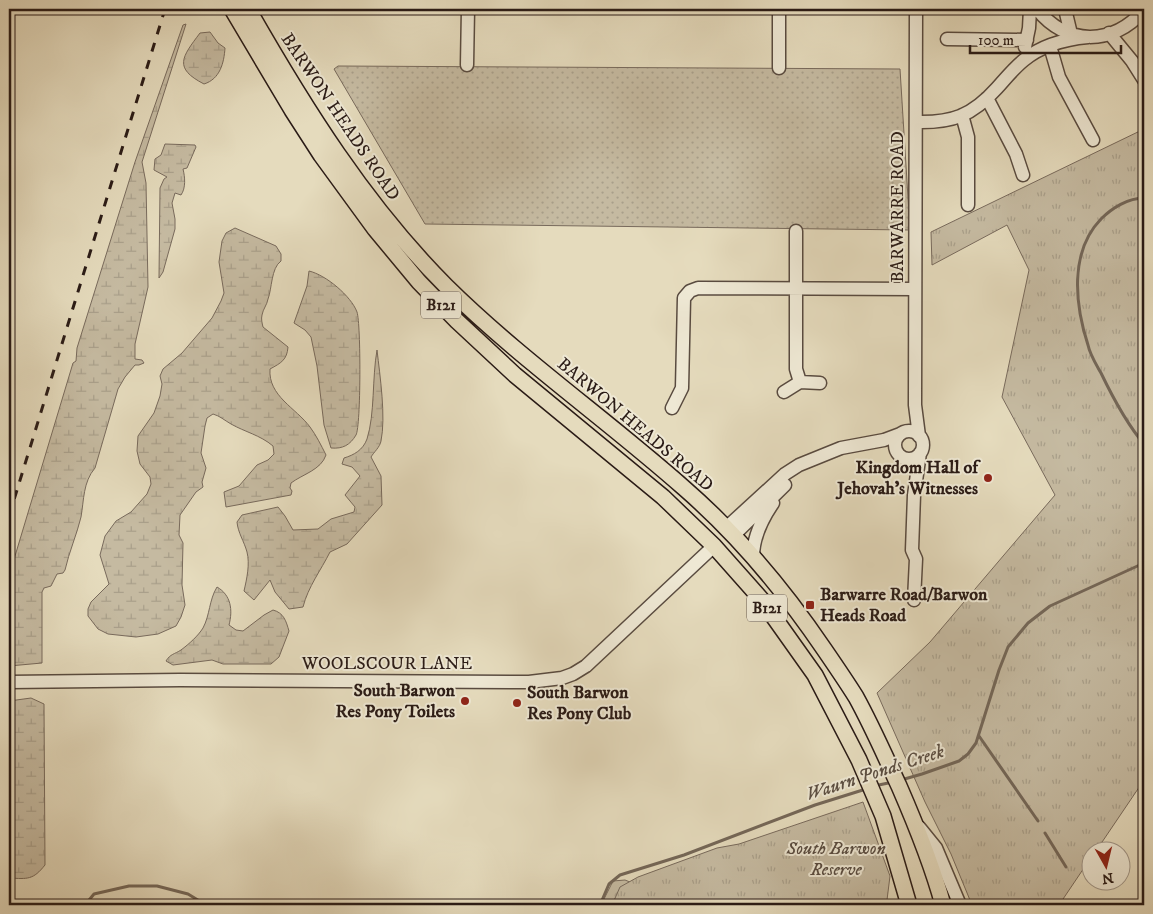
<svg xmlns="http://www.w3.org/2000/svg" width="1153" height="914" viewBox="0 0 1153 914" font-family="'IM FELL DW Pica',serif">
	<style>
		.grass { fill: url(#grass-dots); stroke: #786a5c }
		.forest { fill: url(#forest-crowns); stroke: #786a5c }
		.wetland { fill: url(#wetland-marsh); stroke: #786a5c }
		.park { fill: url(#park-tufts); stroke: #786a5c }
		.lines { fill: none; stroke-linecap: round; stroke-linejoin: round }
		.stream { stroke: #746758; stroke-width: 3 }
		.minor-casing { stroke: #594b40; stroke-width: 15 }
		.major-casing { stroke: #2a1b16; stroke-width: 18 }
		.minor { stroke: #eee8d4; stroke-width: 12 }
		.major { stroke: #e5dbbd; stroke-width: 15 }
		.rail { stroke: #2a1b16; stroke-width: 3; stroke-dasharray: 9 9; stroke-linecap: butt }
		.poi-dot { fill: #8f2418; stroke: #eee8d4; stroke-width: 2 }
		.labels { text-anchor: middle; dominant-baseline: central; stroke-width: 4; stroke-linejoin: round; paint-order: stroke }
		.shield { fill: #eee8d4; stroke: #65584f; stroke-width: 1 }
		.shield-label { font-size: 16px; font-weight: bold; fill: #2a1b16 }
		.street-label { font-size: 18px; fill: #2a1b16; stroke: #eee8d4 }
		.poi-label { font-size: 18px; font-weight: bold; fill: #2a1b16; stroke: #eee8d4; text-anchor: end }
		.park-label { font-size: 18px; font-style: italic; fill: #584b40; stroke: #eee8d4 }
		.water-label { font-size: 19px; font-style: italic; fill: #5b4e42; stroke: #eee8d4 }
	</style>
	<defs>
		<pattern id="grass-dots" width="8" height="8" patternUnits="userSpaceOnUse" patternTransform="scale(1.25)"><rect width="8" height="8" fill="#c5baa1"/><path d="M2 2h.1M6 6h.1" fill="none" stroke="#a99f8a" stroke-width="1.8" stroke-linecap="round"/></pattern>
		<pattern id="forest-crowns" width="20" height="18" patternUnits="userSpaceOnUse" patternTransform="scale(1.25)"><rect width="20" height="18" fill="#c5baa1"/><path d="M2 6a3 3 0 1 1 6 0M12 15a3 3 0 1 1 6 0" fill="none" stroke="#a99f8a"/></pattern>
		<pattern id="wetland-marsh" width="20" height="14" patternUnits="userSpaceOnUse" patternTransform="scale(1.25)"><rect width="20" height="14" fill="#c5baa1"/><path d="M1 5h8M5 5V1M11 12h8M15 12V8" fill="none" stroke="#a99f8a"/></pattern>
		<pattern id="park-tufts" width="24" height="20" patternUnits="userSpaceOnUse" patternTransform="scale(1.25)"><rect width="24" height="20" fill="#c5baa1"/><path d="M3 7l-1-3M5 7V3M7 7l1-3M15 17l-1-3M17 17v-4M19 17l1-3" fill="none" stroke="#a99f8a"/></pattern>
	</defs>
	<rect width="100%" height="100%" fill="#e5dbbd"/>
	<filter id="stains"><feTurbulence type="fractalNoise" baseFrequency=".004" numOctaves="4"/><feColorMatrix values="0 0 0 0 .2 0 0 0 0 .09 0 0 0 0 .02 0 0 0 .5 -.17"/></filter>
	<radialGradient id="worn" r=".72"><stop offset=".6" stop-color="#630" stop-opacity="0"/><stop offset="1" stop-color="#630" stop-opacity=".3"/></radialGradient>
	<path class="grass" d="M338,66l562,3 10,161 -485,-6 -91,-155z"/>
	<path class="forest" d="M625,880l15,6 -2,19h-37l12,-24z"/>
	<path class="wetland" d="M186,24l-44,138 4,21 2,104 -13,57v15l7,1 2,3 -5,2h-4l-10,12 -7,12 -23,79c-12,14 -11,32 -14,49 -4,17 -12,35 -16,53l-2,3 -6,1 -6,12 -7,2 -2,4v71l-33,3v-90l64,-213 3,-2 1,-13 58,-186 48,-137z
		M210,32l8,11 7,5c-1,15 -5,31 -21,36 -31,-16 -22,-27 -4,-51z
		M165,144l30,1 1,2 -9,21 -4,1c2,8 3,19 -2,26l-6,-2 -3,10 3,16v10l-12,43 -4,6 1,-90 4,-9 3,-2 -13,-7 1,-11 6,-4z
		M235,228l41,18 5,8v7c-10,7 -9,28 -13,38 -1,6 -5,10 -6,16 -1,4 0,8 1,12l25,20c-1,13 -7,16 -18,22 -2,27 26,39 40,58 6,8 11,18 16,28 -5,15 -23,19 -35,28l-1,5 2,3 -1,4 -65,12 -2,-15 15,-6 18,-21 11,-5 6,-6 -1,-8c-13,-11 -28,-14 -42,-22 -7,-4 -11,-8 -18,-10l-6,4 -2,8 -4,27 5,15 -4,14 1,5 -7,5 -16,23 -1,20 4,8 -1,42 3,20 -4,12 -5,9 -18,8 -22,3 -28,-3 -10,-5 -10,-13v-7l3,-7 18,-18 -9,-29 5,-19 11,-15 15,-9 16,-18 4,-10 -1,-7 -10,-13 -3,-13 1,-15 16,-23 6,-17 2,-12 -2,-8 3,-7 19,-16 30,-35 9,-17 3,-8 -5,-31 3,-21 4,-8z
		M309,271c17,4 42,25 48,41 4,12 4,114 -1,123 -6,10 -13,14 -25,13l-7,-23 -7,-59 -6,-29 -6,-7 -11,-7 13,-37z
		M377,350c3,26 9,67 4,91 -1,6 -7,11 -10,16l10,19 1,29 -35,39 -17,8c-9,18 -22,35 -27,55l-14,2 -14,-17 -5,-12 -16,20 -10,-9c3,-13 6,-27 3,-39 -3,-11 -9,-19 -10,-30l5,-7 36,-8 7,9 8,14 25,-1 13,-10 23,-7 1,-5 -10,-12 15,-19 -8,-9 -10,-3 2,-6c10,-3 19,-8 23,-19 8,-25 5,-61 10,-89z
		M217,587c14,8 16,23 12,38l7,5 7,1 21,-16 9,-5c11,3 13,11 16,21l-10,26 -8,7h-48l-11,-4 -39,5 -7,-4c4,-7 9,-7 15,-11 8,-6 17,-14 22,-22 7,-13 6,-28 14,-41z
		M31,698l13,6 1,161c-12,15 -17,14 -36,13v-177z"/>
	<path class="park" d="M1144,129v651l-48,71 -6,1v7l-31,46h-87l-21,-51 -26,-52 -48,-109 53,-51 125,-147 -53,-98 27,-127 -22,-45 -75,40 -1,-33z
		M863,802l27,74 -3,24 1,5h-276l8,-18 18,-10 79,-29 22,-4z"/>
	<g class="lines">
		<path class="stream" d="M1144,198c-16,0 -32,10 -43,21 -32,33 -26,86 -13,126 2,10 8,19 13,28 12,25 25,50 43,71
			M979,736l59,85
			M901,780l21,-6 37,-13 9,-7 8,-11 23,-73 9,-23 20,-24 22,-17 94,-43
			M874,786l19,-4
			M1045,833l21,34
			M85,905l9,-11 35,-8h28l31,8 18,11
			M600,905l9,-21 11,-9 64,-20 131,-50 51,-16"/>
		<g class="minor-casing">
			<path id="minor" d="M916,9l-1,396 4,31
				M1037,9c29,37 76,37 107,1
				M1065,9l6,25
				M1109,33l23,28 12,19
				M947,39l80,1
				M1050,46l9,31 34,63
				M1025,47l4,-19 1,-19
				M467,65l1,-56
				M779,68v-59
				M987,98l29,56 7,21
				M962,115l6,22v68
				M916,122c36,1 56,-6 81,-34 9,-10 17,-20 27,-28 18,-15 42,-21 64,-23
				M796,231v138l4,13
				M784,392l16,-10 20,1
				M672,408l10,-20 2,-90 6,-7 8,-3 217,1
				M895 445a14 14 0 1 1 28 0a14 14 0 1 1-28 0Z
				M726,528l59,-54 14,-9 42,-17 43,-8 16,-6
				M733,536l52,-51
				M753,557c0,-20 9,-38 20,-54
				M914,600l2,-41 -4,-9 2,-55 6,-42
				M9,682l171,-2 349,2 33,-4 11,-4 13,-8 128,-120
				M919,827l17,21 24,57"/>
		</g>
		<g class="major-casing">
			<path id="major" d="M232,9l60,101 29,45 54,74 44,53 38,39 58,54 148,122 51,49 47,53 54,76 44,85 24,56 26,89
				M248,9c56,98 117,196 198,277 74,73 160,133 238,202 54,47 100,102 140,161 11,16 22,32 32,48 16,29 29,59 43,89 17,39 33,78 44,119"/>
		</g>
		<use href="#minor" class="minor"/>
		<use href="#major" class="major"/>
		<path class="rail" d="M9,516l156,-507"/>
	</g>
	<g class="poi-dot">
		<circle cx="988" cy="478" r="5"/>
		<rect x="805" y="600" width="10" height="10" rx="2.5"/>
		<circle cx="465" cy="701" r="5"/>
		<circle cx="517" cy="703" r="5"/>
	</g>
	<g class="labels">
		<g class="shield">
			<rect x="421" y="291.5" width="40" height="27" rx="4"/>
			<rect x="747" y="594.5" width="40" height="27" rx="4"/>
		</g>
		<g class="shield-label">
			<text x="441" y="305">B121</text>
			<text x="767" y="608">B121</text>
		</g>
		<g class="street-label">
			<text transform="translate(340 117) rotate(56)">BARWON HEADS ROAD</text>
			<text transform="translate(898 207) rotate(-90)">BARWARRE ROAD</text>
			<text transform="translate(635 425) rotate(40)">BARWON HEADS ROAD</text>
			<text x="387" y="664">WOOLSCOUR LANE</text>
		</g>
		<g class="poi-label">
			<text x="978" y="468">Kingdom Hall of<tspan x="978" dy="21">Jehovah's Witnesses</tspan></text>
			<text x="820" y="595" text-anchor="start">Barwarre Road/Barwon<tspan x="820" dy="21">Heads Road</tspan></text>
			<text x="455" y="691">South Barwon<tspan x="455" dy="21">Res Pony Toilets</tspan></text>
			<text x="527" y="693" text-anchor="start">South Barwon<tspan x="527" dy="21">Res Pony Club</tspan></text>
		</g>
		<g class="park-label">
			<text x="836" y="849">South Barwon<tspan x="836" dy="21">Reserve</tspan></text>
		</g>
		<g class="water-label">
			<text transform="translate(875 773) rotate(-18)">Waurn Ponds Creek</text>
		</g>
	</g>
	<rect width="1153" height="914" fill="none" stroke="#e5dbbd" stroke-width="30"/>
	<rect x="10" y="10" width="1133" height="894" fill="none" stroke="#2a1b16" stroke-width="2.5"/>
	<rect x="15" y="15" width="1123" height="884" fill="none" stroke="#2a1b16"/>
	<g transform="translate(1106 866) rotate(172)"><circle r="24" fill="#eee8d4" stroke="#a09688"/>
	<path d="M0-4L9 19L0 12L-9 19Z" fill="#8f2418"/>
	<text y="-8" font-size="14" font-weight="bold" text-anchor="middle" fill="#2a1b16">N</text>
	</g>
	<path d="M970 45v8h151v-8" fill="none" stroke="#2a1b16" stroke-width="2.5"/>
	<text x="978" y="45" font-size="15" fill="#2a1b16" stroke="#eee8d4" stroke-width="4" paint-order="stroke">100 m</text>
	<rect width="100%" height="100%" filter="url(#stains)"/>
	<rect width="100%" height="100%" fill="url(#worn)"/>
</svg>
